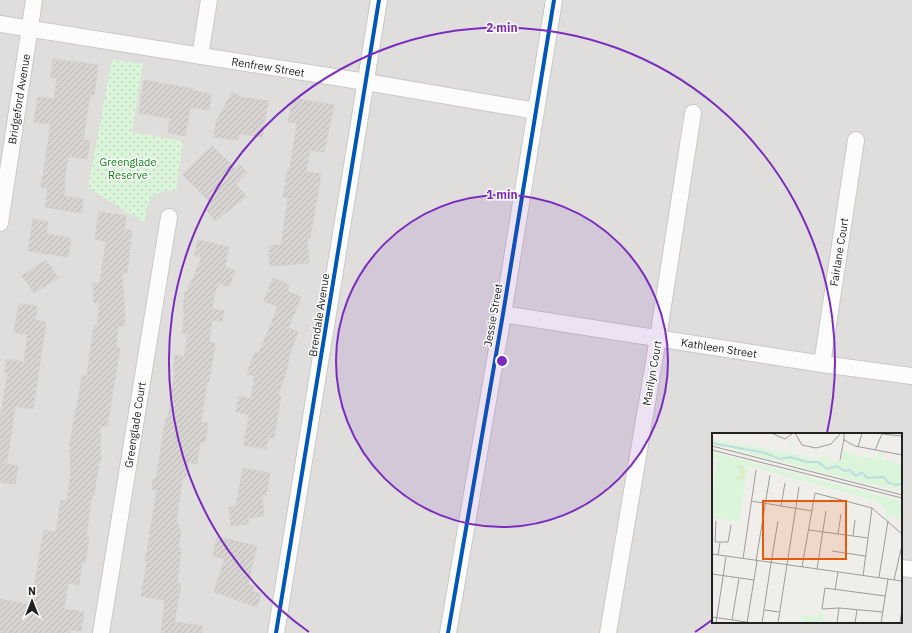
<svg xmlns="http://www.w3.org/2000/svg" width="912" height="633" viewBox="0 0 912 633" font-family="'IBM Plex Sans',sans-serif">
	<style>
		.residential { fill: #dfdedc; fill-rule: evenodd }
		.park { fill: url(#park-dots) }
		.building { fill: url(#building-hatch); stroke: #d3d0cc }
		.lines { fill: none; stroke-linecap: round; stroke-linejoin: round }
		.minor-casing { stroke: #c9c8c7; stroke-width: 18 }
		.minor { stroke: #fdfcfc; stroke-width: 16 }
		.cycleway-casing { stroke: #fff; stroke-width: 6 }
		.cycleway { stroke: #0057b8; stroke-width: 4 }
		.ring { fill: none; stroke: #7b2cbf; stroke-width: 2 }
		.labels { text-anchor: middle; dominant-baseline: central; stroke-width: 3; stroke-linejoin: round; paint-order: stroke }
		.street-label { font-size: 11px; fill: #222; stroke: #fff }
		.park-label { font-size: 11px; fill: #0c8416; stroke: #fff }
		.inset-river { fill: none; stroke: #bfdbe3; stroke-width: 2 }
		.inset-road { fill: none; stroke: #9e9c9b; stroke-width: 1 }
		.view { fill: #e8590c; fill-opacity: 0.15; stroke: #e8590c; stroke-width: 2 }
		.inset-edge { fill: none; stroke: #222; stroke-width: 2 }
		.centre { fill: #7b2cbf; stroke: #fff; stroke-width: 2 }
		.ring-label { font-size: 12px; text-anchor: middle; font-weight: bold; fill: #7b2cbf; stroke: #fff; stroke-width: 3; stroke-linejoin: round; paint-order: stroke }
	</style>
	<defs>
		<pattern id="park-dots" width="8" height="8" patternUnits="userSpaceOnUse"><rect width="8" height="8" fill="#daf5da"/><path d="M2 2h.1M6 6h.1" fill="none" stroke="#bbd2bb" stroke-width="1.8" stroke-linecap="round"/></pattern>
		<pattern id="building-hatch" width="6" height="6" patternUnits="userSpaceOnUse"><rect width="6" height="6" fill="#d7d4d2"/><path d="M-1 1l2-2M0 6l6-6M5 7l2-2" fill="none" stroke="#b8b6b4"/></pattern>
	</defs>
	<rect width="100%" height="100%" fill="#f0eeeb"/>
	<path class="residential" d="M0,0h912v633h-912zM713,434h188v188h-188z"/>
	<path class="park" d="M112,59l31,5 -11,68 51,9 -7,50 -9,-1 -16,7 -4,11 -2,15 -57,-35z"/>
	<path class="building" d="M53,59l45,6 -4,30 -4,-1 -7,46 7,1 -3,18 -19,-3 -4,26h2l-2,14 19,3 -2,14 -36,-6 3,-19 -7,-1 10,-63 -17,-2 4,-25 16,2 3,-21 -6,-1z
		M144,80l49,9v2l18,3 -2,16 -19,-3 -5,29 -17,-3 2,-15 -31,-5z
		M232,92l9,5 27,4 -6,36 -23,-3 -1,6 -24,-3 2,-15z
		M293,98l41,7 -10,47 -14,-2 -4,22 15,2 -11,64h-3l2,25 -39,3 -1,-20 12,-1 7,-48h-5l5,-28h2l7,-46 -9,-1z
		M212,146l23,22 4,-4 8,9 -11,11 10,13 -31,24 -10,-13 6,-5 -28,-28z
		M99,212l27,4 -2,14h8l-5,43 -5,-1 3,44 -1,10 -6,-1 -2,23h4l-13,79 -7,-1 1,35h-2l-5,34h-2l-6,42h3l-4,26 -3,-1 -3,23 -11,-2 -4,26 20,3 -3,19 -11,-1v3h-70v-34l31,6 13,-75 12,2 5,-32 6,1 4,-28 -1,-29 6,-36h1l5,-32h5l7,-51 3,1 3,-24 -6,1 -1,-19 7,-1 6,-42 -11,-2z
		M33,219l15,3 -2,12 25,4 -3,19 -40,-6z
		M198,240l31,7 -4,20 10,4 -6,16 -10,-4 -5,11 -2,15 12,2 -2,10 -10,-1 -3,21 6,2 -6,38h-2l-6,41 7,1 -3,19h-5l-3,22 -9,-2 -2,15 -3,-1 -7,46 2,1v5l3,1 -3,20h3l-4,34 4,1 -7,38 28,4v7h-41l4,-33 -24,-4 6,-34 -2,-1 3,-16 9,-55 -5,-1 1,-10h3l10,-62h2l7,-46h-2l2,-16 9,2 4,-23 -6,-1 3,-24h-2l2,-17h2l15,-35 -8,-2z
		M46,260l12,18 -24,15 -12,-17z
		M273,278l16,7 -2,6 14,6 -13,31 10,4 -8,20 -3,17 -9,26 3,1 -7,42 -6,-1 -2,12 -22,-4 5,-30 -13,-3 3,-16 12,3 4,-23 -8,-2 8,-22 4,1 19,-46 -14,-6z
		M19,304l18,2 -2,14 11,2 -13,87 -18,-3 -8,56h-7v-43l8,-46 -3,-1 2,-13 17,3 4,-28 -14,-2z
		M0,463l18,3 -3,18 -15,-2z
		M243,468l27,5 -4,22 -4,-1 2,22 -16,2 1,6 -18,2 -2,-19 7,-1z
		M217,537l40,9 -9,38 6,2 -2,5 9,3 -4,13 -43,-15 11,-33 -12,-3z"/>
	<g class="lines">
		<g class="minor-casing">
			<path id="minor" d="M0,24l366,58 170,29
				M200,56l9,-56
				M0,223l34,-223
				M503,314l319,50 90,12
				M822,364l34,-224
				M901,568l11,1
				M101,633l68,-416
				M276,633l103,-633
				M448,633l55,-319 51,-314
				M608,633l50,-295 35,-225"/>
		</g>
		<use href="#minor" class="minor"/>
		<g class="cycleway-casing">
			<path id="cycleway" d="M276,633l103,-633
				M448,633l55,-319 51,-314"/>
		</g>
		<use href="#cycleway" class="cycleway"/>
	</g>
	<circle cx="502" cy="361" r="166" fill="#7b2cbf" fill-opacity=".12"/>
	<g class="ring">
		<circle cx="502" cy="361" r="166"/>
		<path d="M712 620A333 333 0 0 1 695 632M309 632A333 333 0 1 1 827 433"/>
	</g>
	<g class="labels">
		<g class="street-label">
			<text transform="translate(268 67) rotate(9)">Renfrew Street</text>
			<text transform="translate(19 99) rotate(-81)">Bridgeford Avenue</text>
			<text transform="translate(839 252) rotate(-81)">Fairlane Court</text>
			<text transform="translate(319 315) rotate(-81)">Brendale Avenue</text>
			<text transform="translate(493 315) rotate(-80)">Jessie Street</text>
			<text transform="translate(719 348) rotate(9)">Kathleen Street</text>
			<text transform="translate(652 373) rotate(-80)">Marilyn Court</text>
			<text transform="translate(135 425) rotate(-81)">Greenglade Court</text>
		</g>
		<g class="park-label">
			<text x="128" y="162">Greenglade<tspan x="128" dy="13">Reserve</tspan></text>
		</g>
	</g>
	<g transform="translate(712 433)">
		<rect width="190" height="190" fill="#f0eeeb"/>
		<path d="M81,2l-3,18 25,6 15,-3 -1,4 8,2 6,-2v-10l10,5 24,4 1,-7h4l-1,7 21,6v25l-41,-8 -149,-38v-5l76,14zM0,19l190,50v20l-13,-10 -1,9 -3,-3 1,-9 -12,-9 -126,-34 -9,56 -27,-4v-20l6,-39 -6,-2zM108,177l3,2 -1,7 4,1 -1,3h-24l1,-8 16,3z" fill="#daf5da"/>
		<path d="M26,32h4l3,6 -1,8 -7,3 -2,-4 5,-3z" fill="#ddeccb"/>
		<path class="inset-river" d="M0,10l53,10 15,6 10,-2 17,5h11l9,7 10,-3 7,5 6,-1 6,6 6,-4 5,6 17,-1 5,6 8,2 5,-2"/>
		<path class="inset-road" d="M59,0l14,6 8,-6M83,0l7,12 14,3 15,-4 9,-10M132,0v7l11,6 47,9M0,13l190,49M146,14l4,-14M0,17l190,48M163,17l7,-16 20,2M128,27l4,-21M39,68l61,10M69,73l4,-23M4,88l-1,21h13l3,-17M97,97l59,8M126,101l3,-20M141,103l2,-16M120,118l33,5M0,121l190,27M6,122l2,-12M31,126l13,-89M44,128l14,-86M59,130l7,-42M90,134l13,-74 57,15 30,26M105,136l9,-58M0,141l42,6M151,143l9,-68M167,144l9,-56M182,147l8,-35M123,157l3,-18M53,177l14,2M171,179l-44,-4 -17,1 3,-21 60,8M0,184l41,6M20,187l7,-42M4,190l10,-66M35,190l10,-62M50,190l9,-60M66,190l21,-136M125,190l2,-15M143,190l2,-13M169,190l7,-44M188,190l2,-15"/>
		<path class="view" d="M51,68h83v58h-83z"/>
		<rect width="190" height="190" class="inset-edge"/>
	</g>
	<circle cx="502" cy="361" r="6" class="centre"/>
	<g class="ring-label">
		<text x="502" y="32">2 min</text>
		<text x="502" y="199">1 min</text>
	</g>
	<g transform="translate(32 601)" stroke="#ffffff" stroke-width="3" paint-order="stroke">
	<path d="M0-3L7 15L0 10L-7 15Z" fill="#222222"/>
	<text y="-6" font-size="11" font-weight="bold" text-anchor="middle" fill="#222222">N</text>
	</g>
</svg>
